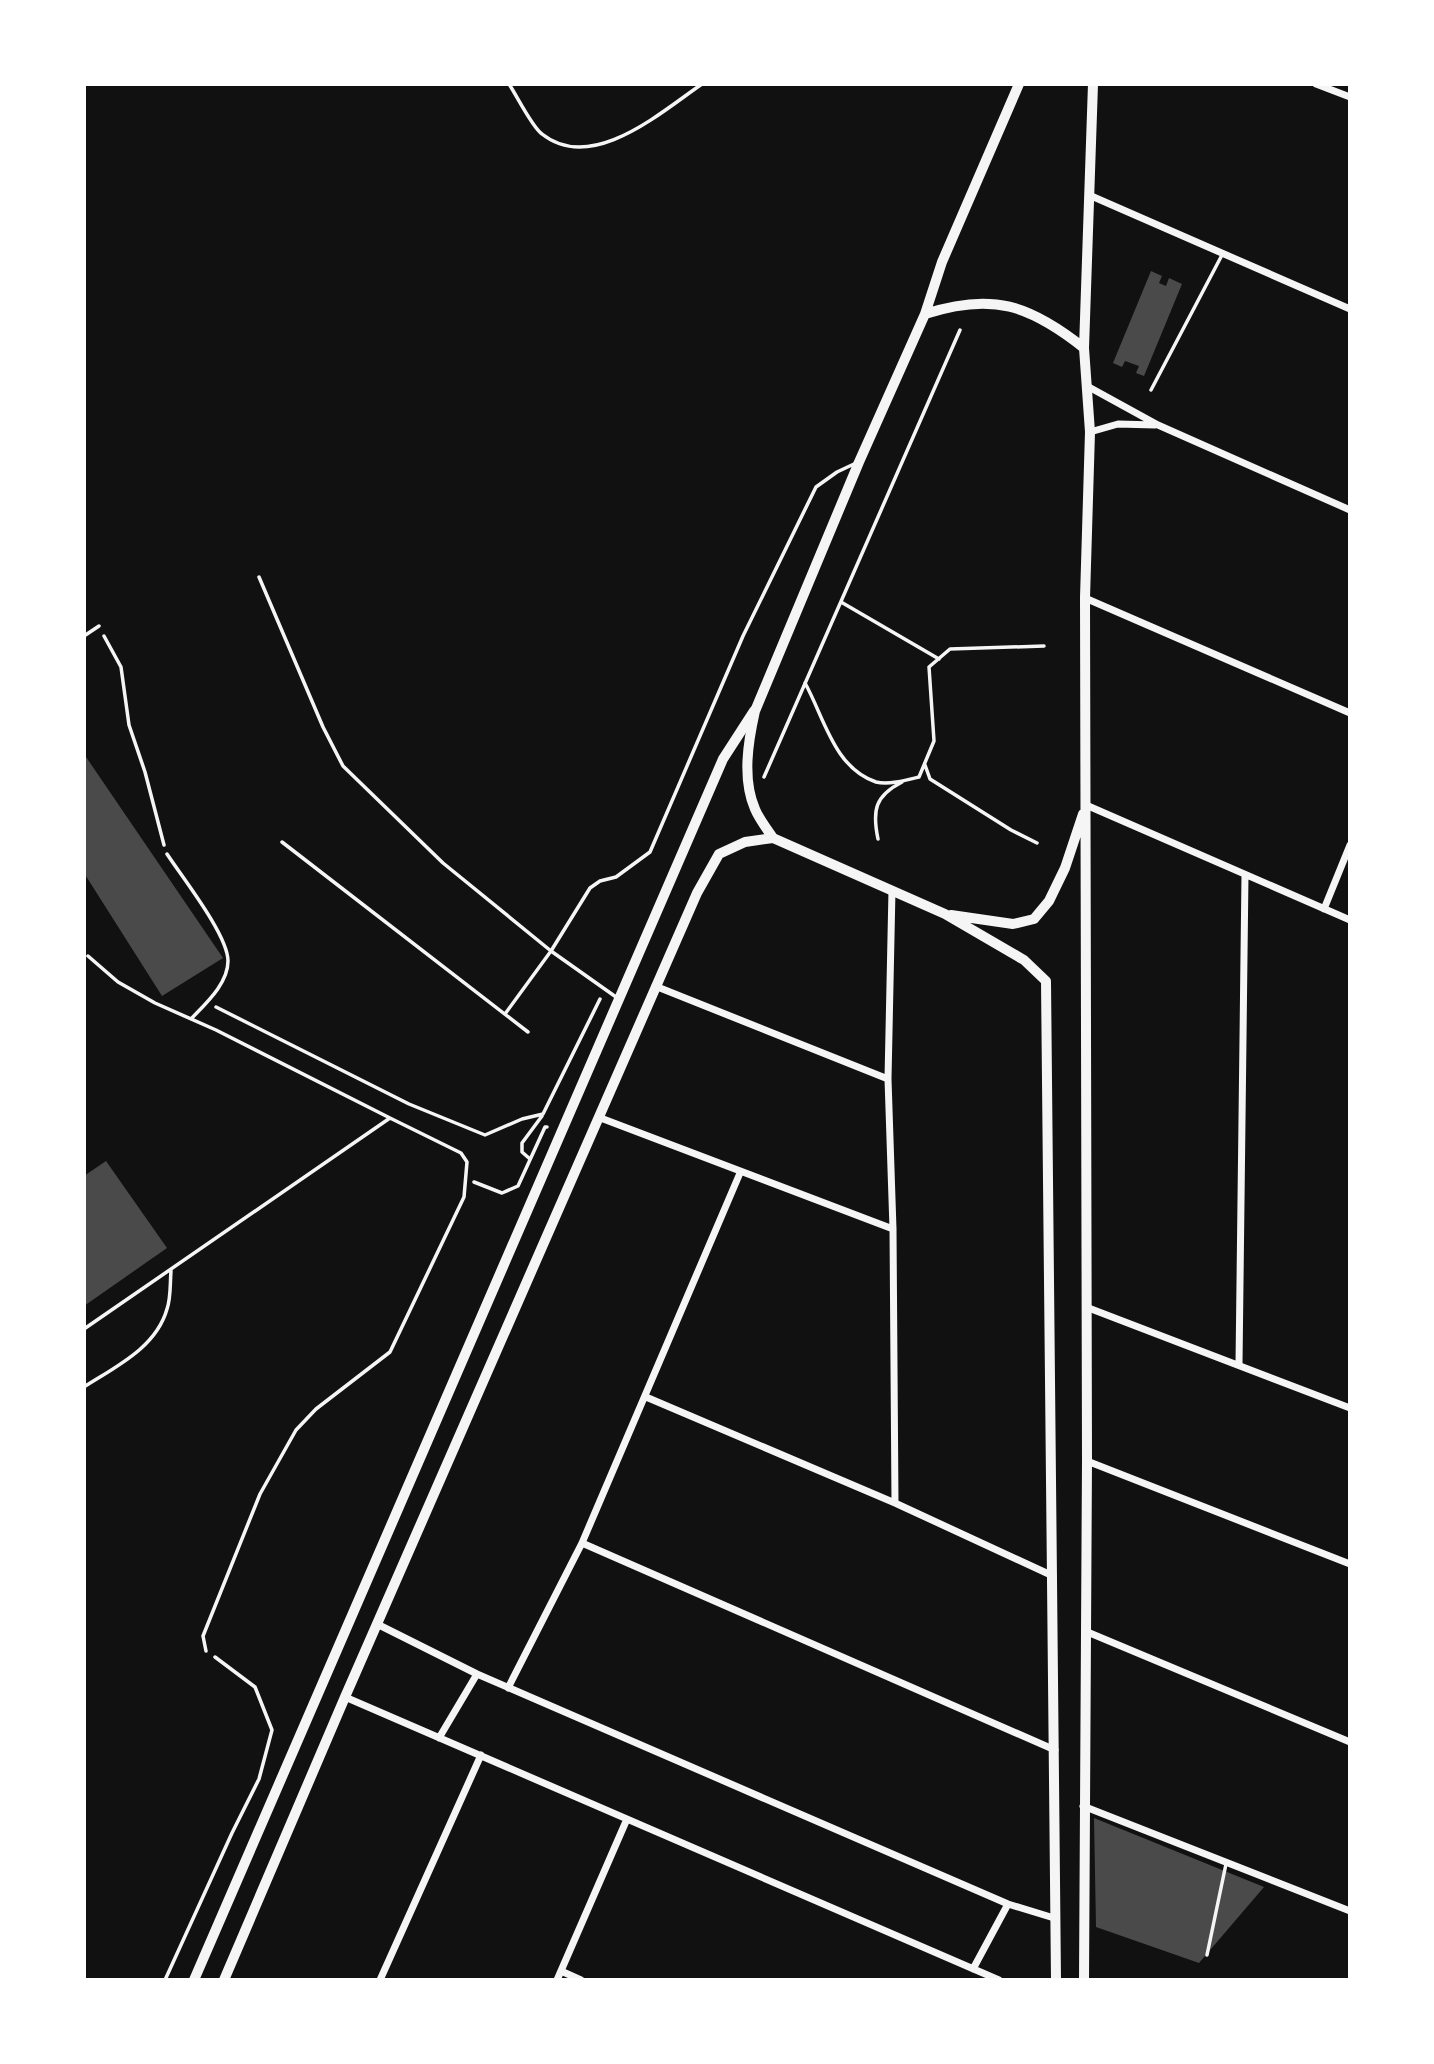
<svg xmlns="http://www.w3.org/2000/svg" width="1434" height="2064" viewBox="0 0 1434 2064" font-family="Karla,sans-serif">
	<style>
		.building { fill: #4a4a4a }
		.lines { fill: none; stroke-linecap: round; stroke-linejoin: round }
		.path { stroke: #f5f5f5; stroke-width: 3.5 }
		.service { stroke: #f5f5f5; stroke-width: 3.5 }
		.minor { stroke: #f5f5f5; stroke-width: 7 }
		.tertiary { stroke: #f5f5f5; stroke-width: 10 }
		.secondary { stroke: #f5f5f5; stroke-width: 10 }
	</style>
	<rect width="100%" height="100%" fill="#111"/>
	<path class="building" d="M1151,271l11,5 -3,7 7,3 3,-8 13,6 -38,92 -8,-3 3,-7 -14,-5 -3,6 -9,-4z
		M84,754l139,204 -61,38 -78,-123z
		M106,1161l61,87 -83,58v-130z
		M1094,1818l170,69 -65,76 -103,-36z"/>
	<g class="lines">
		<path class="path" d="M841,602l98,57
			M104,636l17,31 8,58 16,47 19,73
			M805,683c19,34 29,85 71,99 13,3 31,-2 43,-5l15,-36 -5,-74 21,-18 94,-3
			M925,765l5,14 81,51 26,13
			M764,777l196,-447
			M878,839c-6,-29 -3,-43 24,-57
			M216,1007l193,97 76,31 37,-16 21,-5 57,-115
			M530,1159l-8,-7v-9l20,-27
			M474,1182l28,11 16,-7 27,-59h2
			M165,1980l67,-147 27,-54 13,-49 -17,-43 -40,-30"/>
		<path class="service" d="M509,84c8,12 23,43 33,50 50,40 119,-22 160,-50
			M1151,390l71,-135
			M259,577l64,150 20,39 100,97 108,88 65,46
			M84,636l15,-10
			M282,842l246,190
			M167,854c15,23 61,81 61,107 0,23 -23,43 -37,58
			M505,1014l46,-63 39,-63 10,-7 16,-4 34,-25 93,-216 73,-149 21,-15 17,-8
			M84,1329l306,-211 -174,-88 -61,-27 -37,-21 -30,-26
			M84,1387c31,-20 72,-39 83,-78 4,-11 3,-26 4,-38
			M206,1651l-3,-15 57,-142 36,-64 20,-21 74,-57 74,-155 3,-35 -6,-9 -71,-35
			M1207,1955l19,-91"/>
		<path class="minor" d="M1316,84l34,13
			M1089,195l261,114
			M1087,386l71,39 192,85
			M1090,432l28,-8 37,1
			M1085,598l265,115
			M1086,805l264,115
			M892,890l-4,189 5,150 2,274
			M1324,909l26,-64
			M655,986l233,93
			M598,1117l295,112
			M1086,1307l264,101
			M1239,1364l6,-489
			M646,1397l249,106 158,73
			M1087,1461l263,103
			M582,1543l473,207
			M377,1624l100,50 531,230 46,14
			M1085,1631l265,111
			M508,1688l74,-145 158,-370
			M345,1697l654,283
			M439,1738l38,-64
			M1083,1806l267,105
			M973,1969l35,-65
			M561,1971l20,9
			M380,1980l101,-225
			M557,1980l70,-161"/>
		<path class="tertiary" d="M194,1980l529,-1221 31,-48
			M224,1980l121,-283 352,-804 22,-39 26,-12 28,-4"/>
		<path class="secondary" d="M1019,84l-77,178 -17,52 -66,148 -104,249c-7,31 -13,68 0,98 4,10 12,20 18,29l172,76 79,46 22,21 10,999
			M925,314c67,-22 105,-9 159,34
			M951,915l62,9 21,-5 15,-18 16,-33 18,-54
			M1084,1980l3,-519 -2,-863 5,-166 -6,-84 9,-264"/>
	</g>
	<rect width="1434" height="2064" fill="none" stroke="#ffffff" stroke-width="172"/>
</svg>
